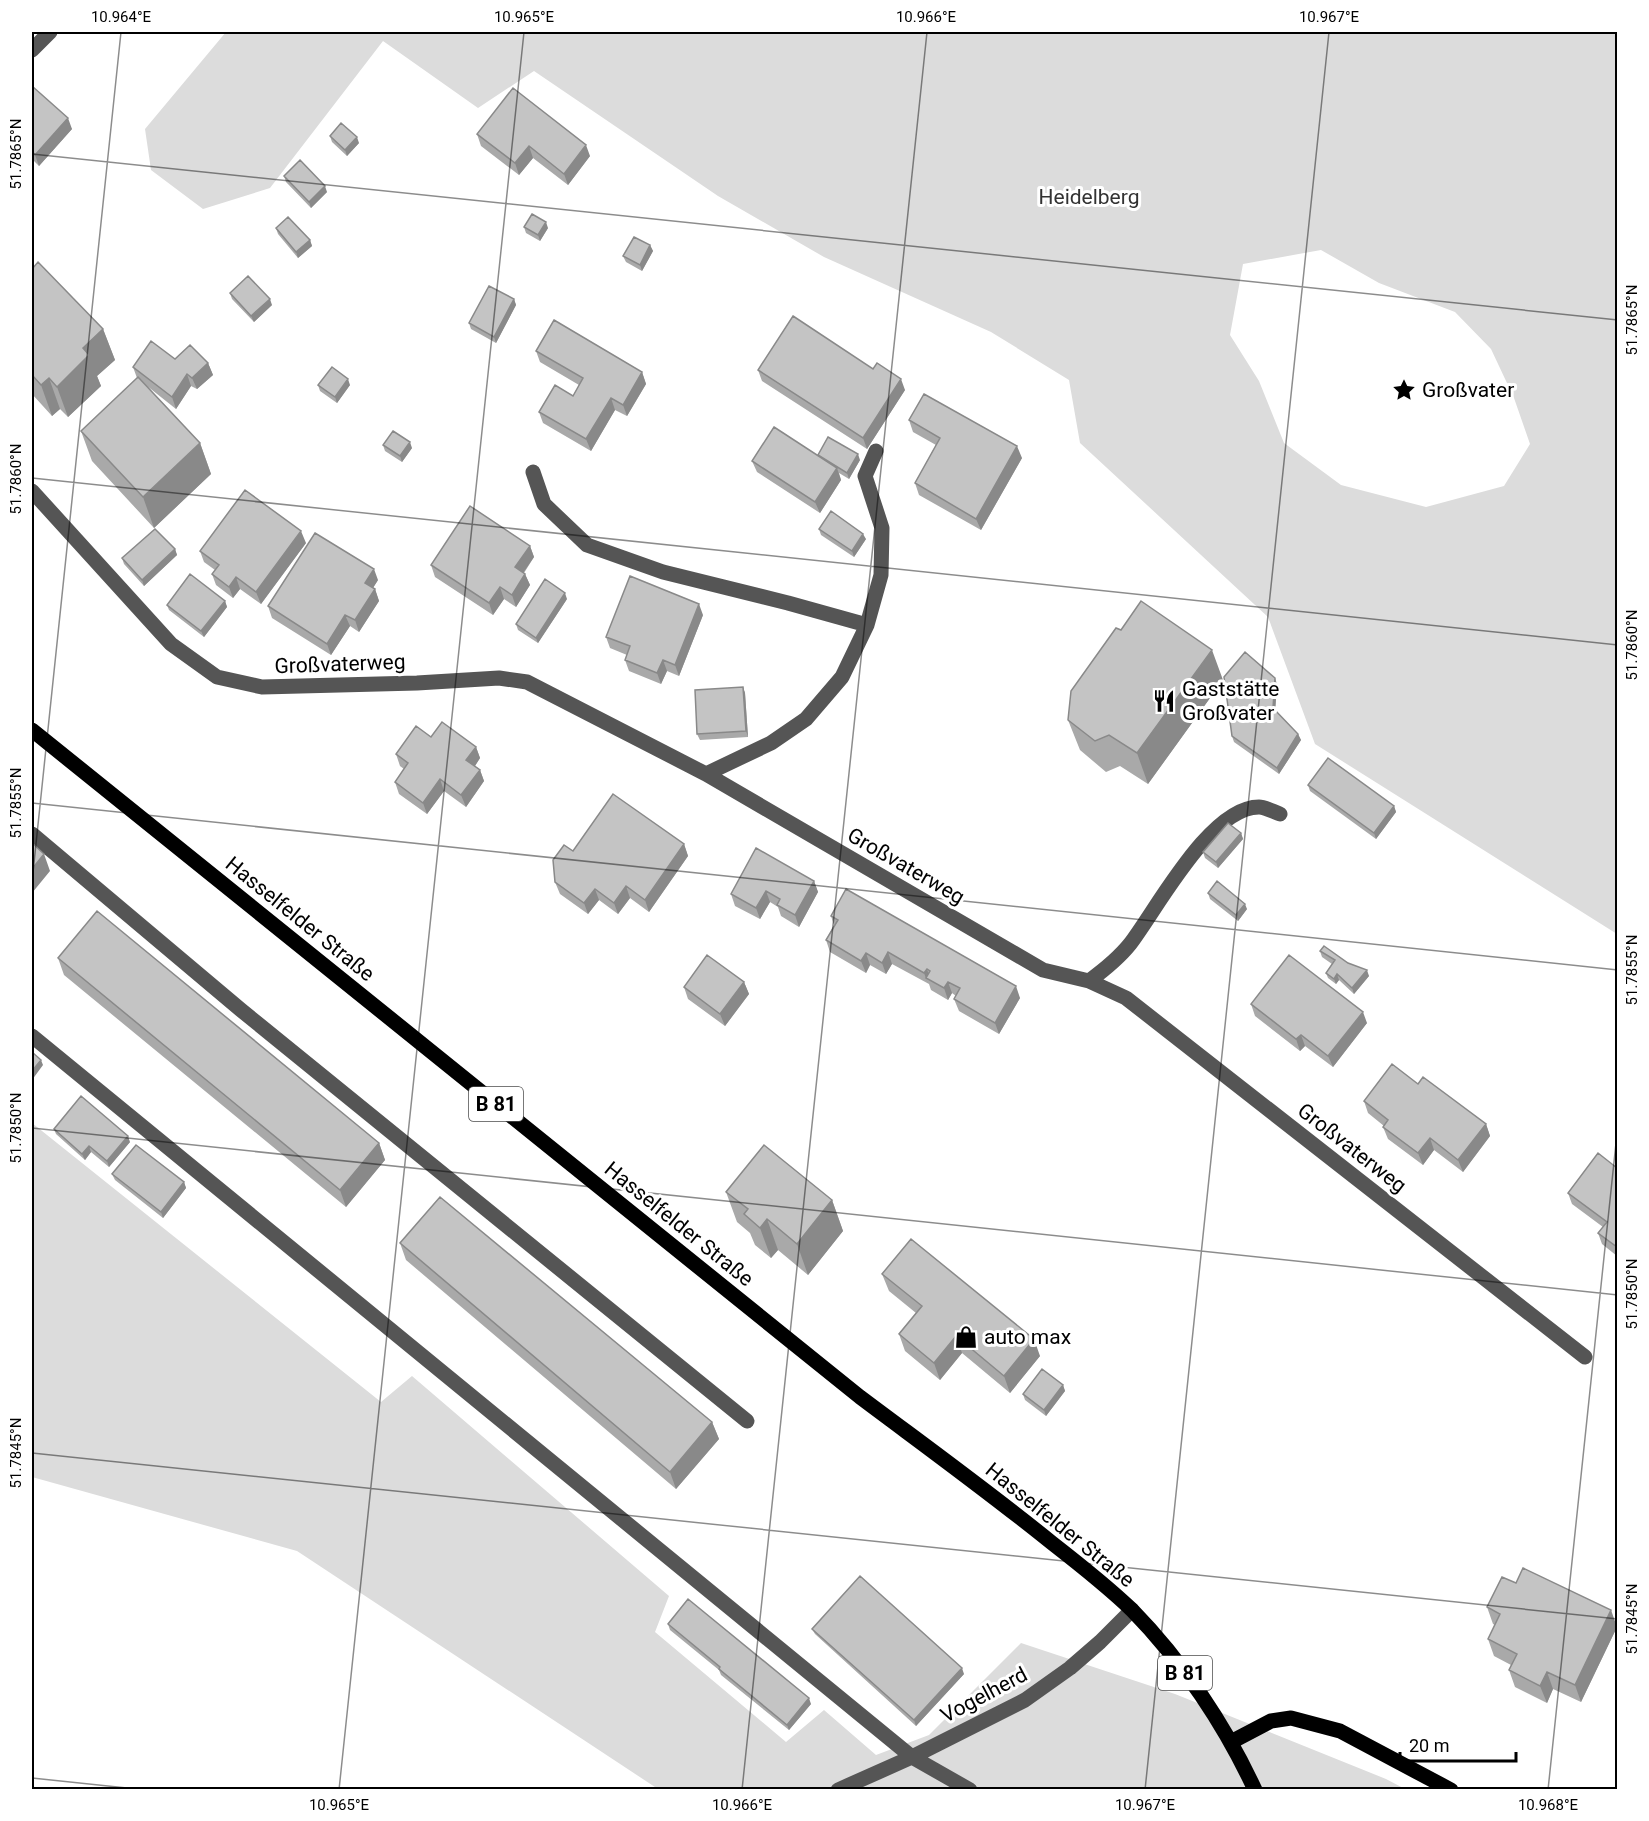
<svg xmlns="http://www.w3.org/2000/svg" width="1649" height="1821" viewBox="0 0 1649 1821" font-family="Roboto,sans-serif">
	<style>
		.green { fill: #dcdcdc; fill-rule: evenodd }
		.lines { fill: none; stroke-linecap: round; stroke-linejoin: round }
		.minor { stroke: #555; stroke-width: 15 }
		.major { stroke: #000; stroke-width: 15 }
		.wall { fill: #a9a9a9 }
		.shaded-wall { fill: #898989 }
		.building { fill: #c4c4c4; stroke: #898989; stroke-width: 1.5 }
		.ticks { fill: none; stroke: #000; stroke-width: 1.5; stroke-opacity: 0.45 }
		.labels { text-anchor: middle; dominant-baseline: central; stroke-width: 6; stroke-linejoin: round; paint-order: stroke }
		.shield { fill: #fff; stroke: #4c4c4c; stroke-width: 1.5 }
		.shield-label { font-size: 20px; font-weight: bold; fill: #000 }
		.park-label { font-size: 21px; fill: #333; stroke: #fff }
		.poi-label { font-size: 21px; fill: #000; stroke: #fff; text-anchor: start }
		.street-label { font-size: 21px; fill: #000; stroke: #fff }
		.neatline { fill: none; stroke: #000; stroke-width: 2 }
		.ticks-label { font-size: 15px; text-anchor: middle; fill: #000 }
	</style>
	<rect width="100%" height="100%" fill="#fff"/>
	<path class="green" d="M226,32h1391v902l-302,-190 -47,-127 -188,-174 -11,-63 -78,-48 -167,-75 -106,-61 -184,-125 -56,37 -95,-67 -113,147 -67,21 -52,-39 -6,-41zM1321,250l58,33 76,29 36,37 23,49 16,46 -26,42 -78,21 -85,-22 -57,-42 -25,-62 -29,-46 13,-71z
		M32,1123l349,279 31,-26 257,220 -14,36 131,110 38,-32 52,45 53,-20 92,-92 154,51 211,85 19,10h-747l-361,-238 -265,-74z"/>
	<g class="lines">
		<path class="minor" d="M32,50l18,-18
			M533,472l11,32 43,41 76,27 125,31 79,22
			M32,491l139,153 46,33 45,10 155,-4 82,-5 28,4 179,92 337,196 46,11 37,17 459,359
			M706,774l65,-31 35,-24 36,-42 25,-52 14,-50 1,-47 -17,-52 11,-25
			M32,834l209,176 506,411
			M1089,981c15,-11 29,-22 41,-37 27,-35 80,-137 129,-137 6,0 15,5 21,7
			M32,1036l880,721 58,33
			M838,1790l74,-33 113,-57 45,-32 30,-26 32,-32"/>
		<path class="major" d="M32,730l828,667c64,48 129,95 192,146 27,21 55,43 80,67 50,51 93,115 123,180
			M1231,1742l40,-21 20,-3 49,13 111,59"/>
	</g>
	<path class="wall" d="M32,86l40,43 -33,37 -5,-5 -2,2z
		M477,134l113,22 -22,29 -35,-27 -14,17 -38,-29z
		M330,136l29,7 -12,13 -15,-14z
		M284,176l43,16 -16,16 -25,-26z
		M524,227l24,1 -8,13 -14,-8z
		M276,228l34,12 2,6 -14,12 -20,-24z
		M650,245l3,6 -11,20 -16,-9 -3,-6z
		M32,269l71,60 12,31 -18,16 4,10 -33,31 -8,-8 -8,7 -20,-22z
		M230,293l42,12 -18,17 -22,-23z
		M514,299l2,6 -20,38 -25,-14 -2,-6z
		M536,351l106,21 4,12 -19,32 -12,-6 -24,41 -48,-28 -4,-11 34,-16 6,-11 -39,-23z
		M175,359l33,4 5,12 -16,14 -6,-3 -15,23 -29,-23 53,57 11,31 -57,54 -62,-67 -11,-30 56,-53 -4,-11z
		M873,369l32,21 -38,59 -105,-68 -4,-11z
		M318,385h32l-13,18 -17,-12z
		M909,420l113,38 -41,72 -62,-35 -4,-12 21,-38 -23,-13z
		M383,445l29,3 -10,14 -17,-11z
		M818,455l42,5 -11,19 -10,-6 2,7 -21,33 -63,-41 -5,-11z
		M819,529l47,10 -12,18 -33,-22z
		M306,543l-45,61 -21,-15 -7,9 -17,-13 -4,-11 3,-4 -11,-8 -4,-11z
		M530,546l4,11 -10,16 1,1 5,11 -14,22 -12,-8 -11,16 -58,-38 -4,-12z
		M175,549l2,6 -33,31 -20,-22 -2,-6z
		M378,580l-5,8 2,1 4,12 -20,31 -9,-6 -19,29 -59,-37 -4,-12z
		M567,599l-29,44 -20,-13 -2,-6z
		M225,601l2,6 -23,30 -35,-27 -2,-5z
		M703,615l-24,61 -12,-5 -6,13 -32,-13 -4,-11 2,-5 -17,-7 -4,-11z
		M1223,680l-75,104 -28,-18 -14,6 -26,-22 -12,-30z
		M1277,684l-2,26 23,24 3,6 -22,34 -45,-32 -2,-6z
		M743,687l2,6 3,44 -48,3 -3,-6z
		M431,737l45,10 4,11 -5,8 5,4 4,11 -18,26 -22,-16 -17,23 -28,-20 -4,-12 9,-13 -4,-3 -4,-12z
		M1308,785l86,21 2,6 -20,27 -66,-48z
		M1241,833l2,6 -25,29 -13,-10 -2,-6z
		M684,844l4,12 -39,56 -19,-14 -12,16 -19,-14 -11,14 -28,-20 -5,-12 18,-31z
		M814,881l4,11 -19,35 -18,-11 -3,-9 -8,-5 -10,17 -25,-13 -4,-12z
		M1208,893l39,16 -9,12 -28,-22z
		M831,916l189,82 -21,36 -40,-23 -5,-12 2,-3 -4,-3 -4,7 -17,-10 -2,-6 -37,-20 -6,10 -16,-9 -4,8 -36,-21 -4,-12 8,-15z
		M1320,951l28,12 21,13 -15,18 -15,-14 -3,4 -8,-6 -2,-5 6,-9 -10,-7z
		M58,958l321,185 6,17 -39,47 -282,-232z
		M744,982l5,12 -24,32 -37,-27 -4,-12z
		M1251,1004l116,19 -34,44 -28,-21 -5,5 -45,-35z
		M1418,1084l68,40 4,12 -27,36 -29,-22 -11,15 -35,-26 -5,-12 1,-1 -16,-13 -4,-12z
		M54,1129l76,13 -21,25 -18,-15 -6,8 -29,-26z
		M1617,1168v88l-15,-12 -4,-11 5,-6 -31,-23 -4,-11z
		M112,1174l72,8 2,6 -23,30 -48,-38z
		M726,1192l106,8 11,31 -35,44 -30,-25 -7,8 -16,-13 -5,-12 -13,-11z
		M400,1243l312,179 7,17 -43,50 -270,-229z
		M882,1274l158,82 -30,37 -48,-40 -22,27 -35,-29 -6,-17 17,-21 -27,-22z
		M1063,1385l2,6 -19,25 -21,-16 -2,-6z
		M1516,1583l101,44 -36,75 -28,-13 -6,14 -32,-16 -6,-17 2,-5 -17,-9 -6,-17 7,-14 -2,-1 -6,-17z
		M668,1624l143,80 -22,26 -68,-55 -2,-5 -49,-40z
		M812,1629l152,45 -48,52 -101,-92z"/>
	<path class="shaded-wall" d="M68,118l4,11 -33,37 -4,-11z
		M357,137l2,6 -12,13 -2,-6z
		M586,145l4,11 -22,29 -4,-11z
		M529,146l4,12 -14,17 -4,-12z
		M325,186l2,6 -16,16 -2,-6z
		M546,222l2,6 -8,13 -2,-6z
		M310,240l2,6 -14,12 -2,-6z
		M650,245l3,6 -11,20 -2,-6z
		M270,299l2,6 -18,17 -3,-6z
		M514,299l2,6 -20,38 -2,-6z
		M103,329l12,31 -18,16 4,10 -33,31 -11,-30 26,-39z
		M208,363l5,12 -16,14 -5,-11z
		M642,372l4,12 -19,32 -4,-11z
		M187,374l4,12 -15,23 -4,-12z
		M49,378l11,31 -8,7 -11,-31z
		M348,379l2,6 -13,18 -2,-6z
		M901,379l4,11 -38,59 -4,-11z
		M611,398l4,12 -24,41 -5,-12z
		M410,442l2,6 -10,14 -2,-6z
		M200,443l11,31 -57,54 -11,-31z
		M1017,446l5,12 -41,72 -5,-11z
		M858,454l2,6 -11,19 -2,-6z
		M837,468l4,12 -21,33 -5,-11z
		M301,531l5,12 -45,61 -5,-12z
		M863,534l3,5 -12,18 -2,-6z
		M530,546l4,11 -15,22 -4,-12z
		M175,549l2,6 -33,31 -2,-6z
		M374,569l4,11 -9,14 -4,-11z
		M525,574l5,11 -14,22 -4,-12z
		M236,577l4,12 -7,9 -4,-11z
		M500,587l4,12 -11,16 -4,-12z
		M375,589l4,12 -20,31 -4,-12z
		M565,593l2,6 -29,44 -2,-5z
		M225,601l2,6 -23,30 -3,-6z
		M699,604l4,11 -24,61 -4,-11z
		M345,615l5,11 -19,29 -4,-11z
		M1212,650l11,30 -75,104 -11,-31z
		M663,660l4,11 -6,13 -4,-11z
		M1275,678l2,6 -2,30 -2,-6z
		M743,687l2,6 3,44 -2,-6z
		M1298,734l3,6 -22,34 -2,-6z
		M476,747l4,11 -9,14 -5,-12z
		M480,770l4,11 -18,26 -5,-12z
		M440,779l4,12 -17,23 -4,-11z
		M1394,806l2,6 -20,27 -2,-6z
		M1241,833l2,6 -25,29 -2,-6z
		M684,844l4,12 -39,56 -4,-12z
		M44,854l6,17 -18,22v-24z
		M814,881l4,11 -19,35 -4,-12z
		M626,886l4,12 -12,16 -4,-11z
		M595,889l4,11 -11,14 -4,-11z
		M766,891l4,11 -10,17 -4,-11z
		M1245,904l2,5 -9,12 -2,-6z
		M888,952l4,12 -6,10 -4,-11z
		M866,953l4,12 -4,8 -5,-12z
		M927,969l4,12 -5,-3 2,6 -4,-11z
		M1367,970l2,6 -15,18 -2,-6z
		M1337,974l2,6 -3,4 -2,-5z
		M744,982l5,12 -24,32 -5,-12z
		M948,982l4,11 -4,7 -4,-12z
		M1016,986l4,12 -21,36 -4,-11z
		M1363,1012l4,11 -34,44 -5,-11z
		M1301,1035l4,11 -5,5 -4,-12z
		M41,1060l2,5 -11,15v-9z
		M1486,1124l4,12 -27,36 -5,-12z
		M128,1136l2,6 -21,25 -2,-6z
		M1430,1138l4,12 -11,15 -5,-12z
		M379,1143l6,17 -39,47 -6,-17z
		M89,1146l2,6 -6,8 -3,-6z
		M184,1182l2,6 -23,30 -2,-6z
		M832,1200l11,31 -35,44 -11,-31z
		M767,1219l11,31 -7,8 -11,-30z
		M956,1336l6,17 -22,27 -6,-17z
		M1034,1339l6,17 -30,37 -6,-17z
		M1063,1385l2,6 -19,25 -2,-6z
		M712,1422l7,17 -43,50 -6,-17z
		M1611,1610l6,17 -36,75 -6,-17z
		M962,1668l2,6 -48,52 -2,-6z
		M1547,1672l6,17 -6,14 -7,-17z
		M809,1698l2,6 -22,26 -2,-5z"/>
	<path class="building" d="M32,86l36,32 -33,37 -3,-4z
		M513,88l73,57 -22,29 -35,-28 -14,17 -38,-29z
		M341,123l16,14 -12,13 -15,-14z
		M300,160l25,26 -16,16 -25,-26z
		M532,214l14,8 -8,13 -14,-8z
		M288,217l22,23 -14,12 -20,-24z
		M634,237l16,8 -10,20 -17,-9z
		M38,262l65,67 -20,19 6,7 -32,32 -8,-9 -8,7 -9,-10v-106z
		M248,276l22,23 -19,17 -21,-23z
		M489,286l25,13 -20,38 -25,-14z
		M793,316l80,53 4,-6 24,16 -38,59 -105,-68z
		M554,320l88,52 -19,33 -12,-7 -25,41 -47,-27 16,-27 18,11 10,-18 -47,-27z
		M151,341l24,18 15,-14 18,18 -16,15 -5,-4 -15,23 -39,-30z
		M332,367l16,12 -13,18 -17,-12z
		M138,377l62,66 -57,54 -62,-66z
		M924,394l93,52 -41,73 -61,-36 25,-45 -31,-18z
		M774,427l63,41 -22,34 -63,-41z
		M393,431l17,11 -10,14 -17,-11z
		M828,437l30,17 -11,19 -29,-18z
		M245,490l56,41 -45,61 -20,-15 -7,10 -17,-13 7,-9 -19,-14z
		M470,506l60,40 -15,21 10,7 -13,21 -12,-8 -11,16 -58,-38z
		M831,511l32,23 -11,17 -33,-22z
		M155,529l20,20 -33,31 -20,-22z
		M315,533l59,36 -9,14 10,6 -20,31 -10,-5 -18,29 -59,-38z
		M190,574l35,27 -24,30 -34,-26z
		M630,576l69,28 -24,61 -12,-5 -6,13 -32,-13 5,-14 -24,-9z
		M545,579l20,14 -29,45 -20,-14z
		M1141,601l71,49 -75,103 -28,-18 -14,6 -27,-21 3,-29 45,-63 5,2z
		M1245,652l30,26 -2,30 25,26 -21,34 -45,-32 -8,-59z
		M743,687l3,44 -49,3 -2,-44z
		M442,722l34,25 -10,13 14,10 -19,25 -21,-16 -17,24 -28,-21 13,-19 -12,-9 20,-28 15,11z
		M1328,758l66,48 -20,27 -66,-48z
		M613,794l71,50 -39,56 -19,-14 -12,17 -19,-14 -11,14 -29,-21 -2,-22 11,-15 9,6z
		M1228,823l13,10 -25,29 -13,-10z
		M32,843l12,11 -12,15z
		M756,848l58,33 -19,34 -18,-10 3,-6 -14,-8 -10,17 -25,-14z
		M1217,881l28,23 -9,11 -28,-22z
		M846,889l170,97 -21,37 -41,-24 6,-11 -12,-6 -4,6 -18,-10 4,-7 -3,-2 -3,4 -36,-21 -6,11 -16,-10 -5,8 -35,-21 12,-20 -7,-4z
		M97,911l282,232 -39,47 -282,-232z
		M1324,946l24,17 19,7 -15,18 -15,-14 -3,5 -8,-6 9,-13 -15,-9z
		M707,955l37,27 -24,32 -36,-27z
		M1289,955l74,57 -35,44 -27,-21 -5,4 -45,-35z
		M32,1052l9,8 -9,11z
		M1392,1064l26,20 5,-7 63,47 -28,36 -28,-22 -12,15 -35,-26 5,-7 -24,-19z
		M81,1096l47,40 -21,25 -18,-15 -7,8 -28,-25z
		M136,1145l48,37 -23,30 -49,-38z
		M764,1145l68,55 -35,44 -30,-25 -7,9 -16,-14 4,-5 -22,-17z
		M1598,1153l19,15v79l-19,-14 9,-11 -39,-29z
		M440,1197l272,225 -42,50 -270,-229z
		M911,1239l123,100 -30,37 -48,-40 -22,27 -35,-29 23,-28 -40,-32z
		M1042,1369l21,16 -19,25 -21,-16z
		M1523,1568l88,42 -36,75 -28,-13 -7,14 -31,-16 8,-16 -29,-15 12,-25 -13,-7 15,-30 14,6z
		M860,1576l102,92 -48,52 -102,-91z
		M688,1599l121,99 -22,27 -68,-56 1,-2 -52,-43z"/>
	<path class="ticks" d="M32,154l1586,166M32,478l1586,167M32,803l1586,167M32,882l89,-850M32,1128l1586,167M32,1453l1586,166M32,1778l114,12M339,1790l185,-1758M742,1790l185,-1758M1145,1790l184,-1758M1548,1790l70,-666"/>
	<defs>
		<g id="sight-bare" transform="scale(1.8)"><path d="M0-6L1.8-2.2L6-1.7L2.9 1.2L3.7 5.4L0 3.3L-3.7 5.4L-2.9 1.2L-6-1.7L-1.8-2.2Z" fill="#000" stroke="#fff" stroke-width="2.5" paint-order="stroke"/></g>
		<g id="restaurant-bare" transform="scale(1.8)"><path d="M-5-6h1v4h1v-4h1v4h1v-4h1v5L-1.5 .5V6h-2V.5L-5-1ZM5-6V6H3V1.5H1.5Q1.5-4 5-6Z" fill="#000" stroke="#fff" stroke-width="2.5" paint-order="stroke"/></g>
		<g id="shop-bare" transform="scale(1.8)"><path d="M-5-2.5h2.3a2.7 3.5 0 0 1 5.4 0H5L5.5 6h-11ZM-1.5-2.5h3a1.5 2.3 0 0 0-3 0Z" fill="#000" stroke="#fff" stroke-width="2.5" paint-order="stroke"/></g>
	</defs>
	<g fill-rule="evenodd">
		<use href="#sight-bare" x="1404" y="390"/>
		<use href="#restaurant-bare" x="1164" y="701"/>
		<use href="#shop-bare" x="966" y="1337"/>
	</g>
	<g class="labels">
		<g class="shield">
			<rect x="469" y="1087" width="54" height="34" rx="4.5"/>
			<rect x="1158" y="1656" width="54" height="34" rx="4.5"/>
		</g>
		<g class="shield-label">
			<text x="496" y="1104">B 81</text>
			<text x="1185" y="1673">B 81</text>
		</g>
		<g class="park-label">
			<text x="1089" y="197">Heidelberg</text>
		</g>
		<g class="poi-label">
			<text x="1422" y="390">Großvater</text>
			<text x="1182" y="689">Gaststätte<tspan x="1182" dy="24">Großvater</tspan></text>
			<text x="984" y="1337">auto max</text>
		</g>
		<g class="street-label">
			<text transform="translate(340 664) rotate(-2)">Großvaterweg</text>
			<text transform="translate(906 866) rotate(30)">Großvaterweg</text>
			<text transform="translate(300 919) rotate(39)">Hasselfelder Straße</text>
			<text transform="translate(1352 1148) rotate(38)">Großvaterweg</text>
			<text transform="translate(679 1224) rotate(39)">Hasselfelder Straße</text>
			<text transform="translate(1060 1525) rotate(39)">Hasselfelder Straße</text>
			<text transform="translate(984 1695) rotate(-28)">Vogelherd</text>
		</g>
	</g>
	<rect width="1649" height="1821" fill="none" stroke="#ffffff" stroke-width="66"/>
	<path d="M1400 1752v9h116v-9" fill="none" stroke="#000000" stroke-width="3"/>
	<text x="1409" y="1752" font-size="18" fill="#000000" stroke="#ffffff" stroke-width="4.5" paint-order="stroke">20 m</text>
	<rect x="33" y="33" width="1583" height="1755" class="neatline"/>
	<g class="ticks-label">
		<text x="121" y="22">10.964°E</text>
		<text x="524" y="22">10.965°E</text>
		<text x="926" y="22">10.966°E</text>
		<text x="1329" y="22">10.967°E</text>
		<text transform="translate(16 154) rotate(-90)" y="5">51.7865°N</text>
		<text transform="translate(1632 320) rotate(-90)" y="5">51.7865°N</text>
		<text transform="translate(16 479) rotate(-90)" y="5">51.7860°N</text>
		<text transform="translate(1632 645) rotate(-90)" y="5">51.7860°N</text>
		<text transform="translate(16 803) rotate(-90)" y="5">51.7855°N</text>
		<text transform="translate(1632 970) rotate(-90)" y="5">51.7855°N</text>
		<text transform="translate(16 1128) rotate(-90)" y="5">51.7850°N</text>
		<text transform="translate(1632 1294) rotate(-90)" y="5">51.7850°N</text>
		<text transform="translate(16 1453) rotate(-90)" y="5">51.7845°N</text>
		<text transform="translate(1632 1619) rotate(-90)" y="5">51.7845°N</text>
		<text x="339" y="1810">10.965°E</text>
		<text x="742" y="1810">10.966°E</text>
		<text x="1145" y="1810">10.967°E</text>
		<text x="1548" y="1810">10.968°E</text>
	</g>
</svg>
